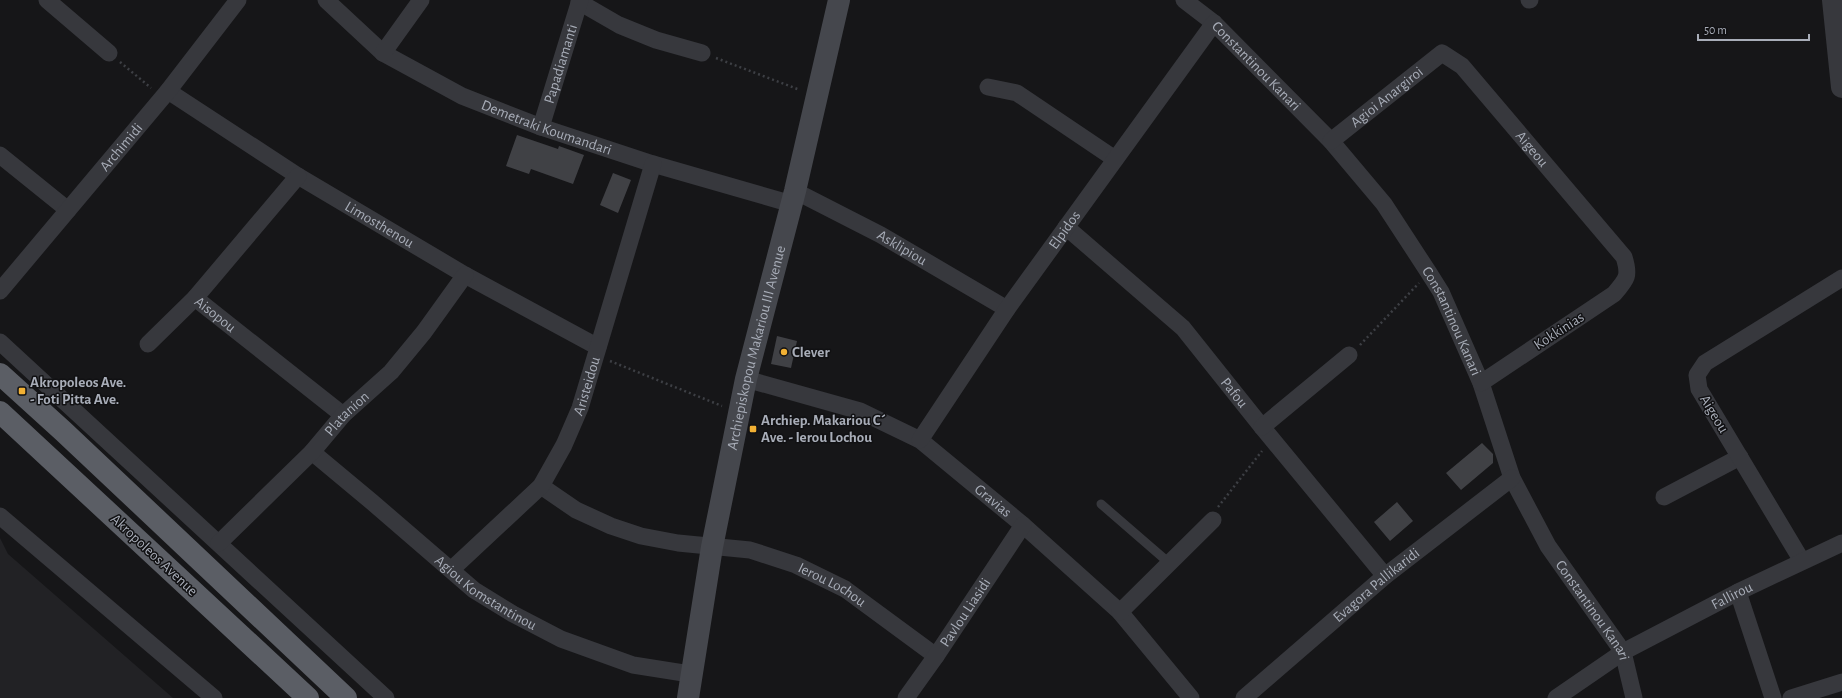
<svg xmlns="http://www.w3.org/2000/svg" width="1842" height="698" viewBox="0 0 1842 698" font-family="'Alegreya Sans',sans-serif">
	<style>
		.built { fill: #222225 }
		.building { fill: #404145 }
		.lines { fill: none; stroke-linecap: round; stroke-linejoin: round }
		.path { stroke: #3d3f44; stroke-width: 2.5; stroke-dasharray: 2 3; stroke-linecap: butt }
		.service { stroke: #37383d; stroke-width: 9 }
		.minor { stroke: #37383d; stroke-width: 17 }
		.tertiary { stroke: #37383d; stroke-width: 22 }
		.secondary { stroke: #45474d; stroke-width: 22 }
		.trunk { stroke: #5b5e65; stroke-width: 22 }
		.poi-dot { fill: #f2b134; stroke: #111113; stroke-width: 1.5 }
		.labels { text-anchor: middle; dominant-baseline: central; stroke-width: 3; stroke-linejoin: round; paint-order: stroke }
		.street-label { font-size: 15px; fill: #a8adb8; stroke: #111113 }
		.poi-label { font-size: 15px; font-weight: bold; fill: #a8adb8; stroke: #111113; text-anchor: start }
	</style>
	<rect width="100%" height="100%" fill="#161618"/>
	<path class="built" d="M0,538l8,16 165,144h-173z"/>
	<path class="building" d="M517,135l41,14 1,-3 25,9 -11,29 -42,-15 -2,5 -23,-8z
		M613,173l18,7 -13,33 -18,-8z
		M777,336l20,5 -6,27 -20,-4z
		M1482,443l11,11v9l-32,27 -15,-17z
		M1397,502l16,19 -23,20 -16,-19z"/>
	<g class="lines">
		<path class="path" d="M716,58l84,32
			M120,62l31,26
			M1360,345l59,-62
			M610,361l112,45
			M1218,507l44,-56"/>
		<path class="service" d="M1101,504l67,58"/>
		<g class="minor">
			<path d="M47,0l62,53"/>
			<path id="s1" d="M326,0l57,53 79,43 79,31 112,37 139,40"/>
			<path id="s2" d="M1184,0l30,23 117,118 53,63 45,69 12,19 40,91 31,95 36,68 75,106 11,46"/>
			<path d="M1529,0h1"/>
			<path d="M579,2l40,23 37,15 46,13"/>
			<path d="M383,53l38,-53"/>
			<path d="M988,87l29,6 98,66"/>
			<path id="s3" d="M168,91l130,85 167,99 133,72"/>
			<path id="s4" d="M541,127l39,-127"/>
			<path id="s5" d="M1331,141l111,-88 20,13 162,191c6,19 3,22 -10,37l-133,89"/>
			<path d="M0,155l68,55"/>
			<path id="s6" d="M795,191l86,44 126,74"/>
			<path id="s7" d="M1066,227l117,101 79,99 123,149"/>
			<path id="s8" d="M0,291l168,-200 70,-91"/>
			<path id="s9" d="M195,298l148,117"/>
			<path d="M0,342l386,356"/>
			<path d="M148,344l47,-46 103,-122"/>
			<path id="s10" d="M746,379l114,32 60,29 103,85 97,87 71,86"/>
			<path d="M1262,427l87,-72"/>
			<path id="s11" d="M920,440l87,-131 207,-286"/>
			<path id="s12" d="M312,452l60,50 102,88 39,24 48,25 72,26 57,9"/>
			<path id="s13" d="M541,486l35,24 35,16 30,10 37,7 72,7 46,15 49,24 91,67"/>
			<path d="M1664,497l76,-40"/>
			<path d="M0,516l214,182"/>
			<path id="s14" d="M219,543l93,-91 31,-37 48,-43 33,-40 41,-57"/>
			<path d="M1802,561l-103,-172 -2,-14 8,-12 137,-85"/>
			<path id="s15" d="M452,569l89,-83 23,-41 16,-37 73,-244"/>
			<path d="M1738,592l35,106"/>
			<path d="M1120,612l93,-92"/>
			<path id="s16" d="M906,698l30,-42 87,-131"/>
			<path id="s17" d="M1244,698l141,-122 127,-98"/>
			<path id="s18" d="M1556,698l67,-46 115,-60 104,-49"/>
			<path d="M1791,698l51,-16"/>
		</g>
		<path class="tertiary" d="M1833,0l9,87"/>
		<path class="secondary" id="s19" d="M688,698l24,-151 34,-168 49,-188 44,-191"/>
		<path class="trunk" d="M0,374l63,57 283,267
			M0,412l308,286"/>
	</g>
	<g class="poi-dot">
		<circle cx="784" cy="352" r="4"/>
		<rect x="18" y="387" width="8" height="8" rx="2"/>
		<rect x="749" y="425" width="8" height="8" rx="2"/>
	</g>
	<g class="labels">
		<g class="street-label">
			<text stroke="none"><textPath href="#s4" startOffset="66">Papadiamanti</textPath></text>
			<text stroke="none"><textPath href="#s2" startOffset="98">Constantinou Kanari</textPath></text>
			<text stroke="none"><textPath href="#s5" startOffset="71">Agioi Anargiroi</textPath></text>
			<text stroke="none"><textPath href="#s1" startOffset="258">Demetraki Koumandari</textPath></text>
			<text stroke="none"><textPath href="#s8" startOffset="188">Archimidi</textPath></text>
			<text stroke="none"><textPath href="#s5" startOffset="274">Aigeou</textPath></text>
			<text stroke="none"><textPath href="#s3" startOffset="250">Limosthenou</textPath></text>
			<text stroke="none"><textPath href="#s11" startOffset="255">Elpidos</textPath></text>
			<text stroke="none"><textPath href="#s6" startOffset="121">Asklipiou</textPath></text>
			<text stroke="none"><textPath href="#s9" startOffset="26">Aisopou</textPath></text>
			<text stroke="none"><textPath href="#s2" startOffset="422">Constantinou Kanari</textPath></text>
			<text transform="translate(1559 331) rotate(-33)">Kokkinias</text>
			<text stroke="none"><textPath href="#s19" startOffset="357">Archiepiskopou Makariou III Avenue</textPath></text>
			<text stroke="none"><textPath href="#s15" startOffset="232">Aristeidou</textPath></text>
			<text stroke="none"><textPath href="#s7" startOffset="237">Pafou</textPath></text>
			<text stroke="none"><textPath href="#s14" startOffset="182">Platanion</textPath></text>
			<text transform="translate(1714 414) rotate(59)">Aigeou</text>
			<text stroke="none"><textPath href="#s10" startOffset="280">Gravias</textPath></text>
			<text transform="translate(154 555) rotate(43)">Akropoleos Avenue</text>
			<text stroke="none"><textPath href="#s17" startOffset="174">Evagora Pallikaridi</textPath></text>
			<text stroke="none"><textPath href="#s13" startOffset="312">Ierou Lochou</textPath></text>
			<text stroke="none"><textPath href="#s12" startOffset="224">Agiou Komstantinou</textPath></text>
			<text stroke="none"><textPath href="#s18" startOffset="204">Fallirou</textPath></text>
			<text stroke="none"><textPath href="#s2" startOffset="746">Constantinou Kanari</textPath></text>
			<text stroke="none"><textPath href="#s16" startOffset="104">Pavlou Liasidi</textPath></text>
		</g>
		<g class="poi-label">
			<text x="792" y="352">Clever</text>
			<text x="30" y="382">Akropoleos Ave.<tspan x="30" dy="17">- Foti Pitta Ave.</tspan></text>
			<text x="761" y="420">Archiep. Makariou C´<tspan x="761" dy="17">Ave. - Ierou Lochou</tspan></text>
		</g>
	</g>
	<path d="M1698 34v6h111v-6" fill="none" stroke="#a8adb8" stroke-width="2"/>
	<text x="1704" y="34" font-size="12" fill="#a8adb8" stroke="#111113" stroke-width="3" paint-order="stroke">50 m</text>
</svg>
